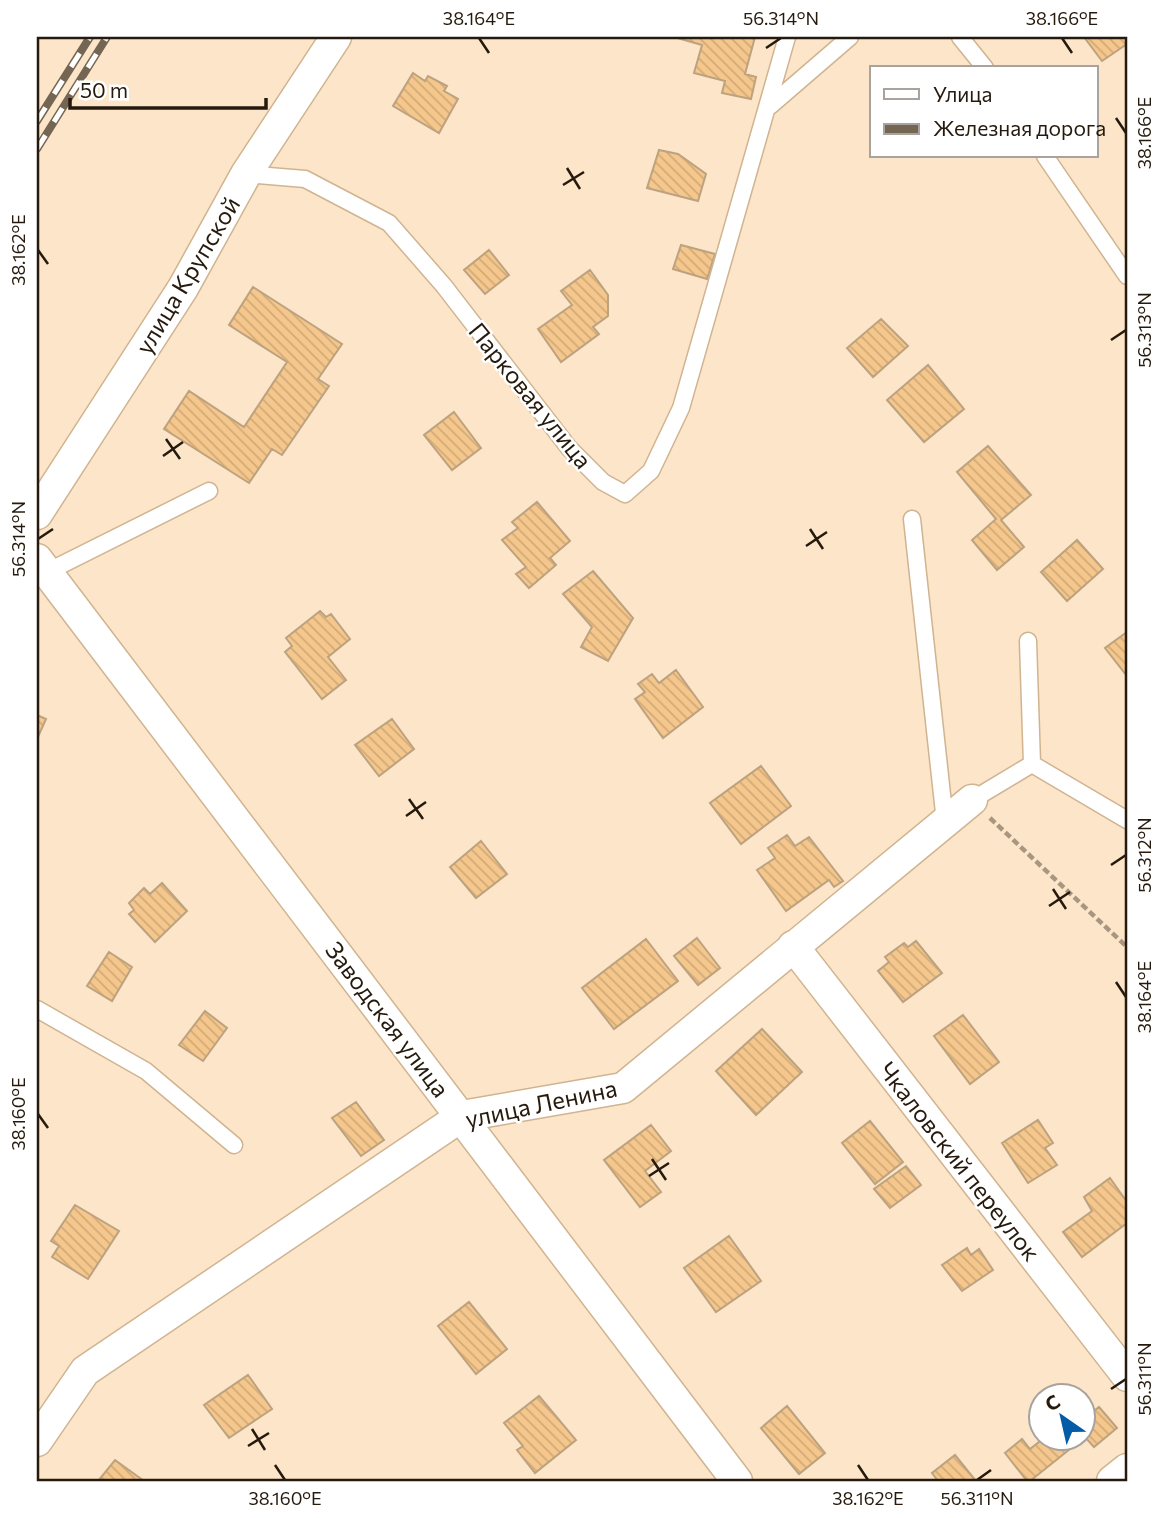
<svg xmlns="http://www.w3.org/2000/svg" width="1164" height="1518" viewBox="0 0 1164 1518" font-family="Commissioner,sans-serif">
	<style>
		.building { fill: url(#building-back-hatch); stroke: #bda27f; stroke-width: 2 }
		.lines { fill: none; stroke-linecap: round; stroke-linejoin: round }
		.service-casing { stroke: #d0b491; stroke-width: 19 }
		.minor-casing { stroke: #d0b491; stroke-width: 33 }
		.path { stroke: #a99680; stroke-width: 4.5; stroke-dasharray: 7 3.5; stroke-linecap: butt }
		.service { stroke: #fff; stroke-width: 16 }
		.minor { stroke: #fff; stroke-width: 30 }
		.rail-casing { stroke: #756653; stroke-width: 8 }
		.rail { stroke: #fff; stroke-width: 5; stroke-dasharray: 16; stroke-linecap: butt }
		.ticks { fill: none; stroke: #251a0d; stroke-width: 2.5 }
		.labels { text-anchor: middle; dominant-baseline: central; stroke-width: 5; stroke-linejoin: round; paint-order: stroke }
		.street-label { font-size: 24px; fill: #251a0d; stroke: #fff }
		.neatline { fill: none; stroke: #251a0d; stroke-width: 2.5 }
		.ticks-label { font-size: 18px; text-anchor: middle; fill: #251a0d }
	</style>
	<defs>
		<pattern id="building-back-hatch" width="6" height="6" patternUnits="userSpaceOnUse" patternTransform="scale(1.75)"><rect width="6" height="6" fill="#f5c78c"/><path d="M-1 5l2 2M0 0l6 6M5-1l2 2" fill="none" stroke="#d2aa78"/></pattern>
	</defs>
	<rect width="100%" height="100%" fill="#fce5c8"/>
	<path class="building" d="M674,37h81l-10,37 11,3 -5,22 -29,-6 3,-12 -31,-8 8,-28z
		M1084,37h43v7l-25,17z
		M413,73l12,8 3,-5 19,10 -3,5 14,8 -19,34 -46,-27z
		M659,150l19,4 28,20 -8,27 -51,-13z
		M681,245l34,9 -8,25 -34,-10z
		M489,250l20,25 -24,19 -21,-24z
		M590,270l18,25v21l-15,11 6,7 -38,28 -23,-33 34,-24 -11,-14z
		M253,287l89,57 -24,35 11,7 -47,69 -10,-6 -23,34 -85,-54 25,-38 55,36 43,-65 -58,-37z
		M881,319l27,27 -35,31 -26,-29z
		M928,365l36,44 -40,33 -37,-42z
		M454,412l27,36 -29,22 -28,-35z
		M988,446l43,49 -30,25 23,27 -27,23 -25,-30 24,-21 -39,-47z
		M537,502l33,39 -20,17 6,7 -27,23 -13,-14 10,-7 -24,-27 16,-12 -6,-6z
		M1077,540l26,29 -36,32 -26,-29z
		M593,571l40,47 -25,43 -27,-14 11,-20 -29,-33z
		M320,611l6,6 5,-3 19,25 -22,18 18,23 -24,19 -37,-47 7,-6 -6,-8z
		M1127,632v44l-22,-28z
		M676,670l27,37 -40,31 -28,-39 10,-7 -7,-8 14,-10 7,9z
		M37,715l9,4 -9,20z
		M392,719l22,30 -35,27 -24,-31z
		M761,766l30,40 -50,38 -31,-41z
		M787,835l8,11 14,-9 34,44 -9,6 -5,-7 -43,31 -29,-41 18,-12 -7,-10z
		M481,841l26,33 -31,24 -26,-31z
		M162,883l25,28 -32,31 -26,-28 5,-4 -5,-7 15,-15 6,6z
		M697,938l23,30 -22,17 -24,-29z
		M646,939l32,42 -64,48 -32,-41z
		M916,941l26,32 -39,29 -25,-31 11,-9 -4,-5 19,-14 4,4z
		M109,952l23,15 -20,34 -25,-15z
		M205,1011l22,17 -24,33 -24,-16z
		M963,1015l36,47 -29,22 -36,-48z
		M762,1029l40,43 -46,43 -40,-44z
		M356,1102l28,38 -23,16 -29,-38z
		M1038,1120l15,23 -8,5 12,17 -29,18 -26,-40z
		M870,1121l33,41 -28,22 -33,-41z
		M651,1125l20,26 -26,20 16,21 -21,15 -36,-47z
		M906,1166l15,19 -31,23 -16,-19z
		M1110,1178l17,24v21l-45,34 -19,-25 29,-21 -8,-14z
		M75,1205l44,26 -31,48 -36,-22 7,-11 -8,-5z
		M729,1236l32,45 -45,31 -32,-44z
		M967,1248l4,7 8,-6 14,21 -31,21 -20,-26z
		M469,1302l38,47 -31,25 -38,-48z
		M248,1375l24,34 -43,29 -25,-33z
		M539,1396l37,44 -41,33 -18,-23 6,-4 -19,-23z
		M787,1406l38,47 -26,21 -38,-46z
		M1099,1407l18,21 -23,19 -9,-10 -55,44h-3l-22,-28 17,-14 8,10 14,-11h40v-19z
		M955,1455l21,26h-38l-6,-8z
		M115,1460l29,21h-46z"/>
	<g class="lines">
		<g class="service-casing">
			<path id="service" d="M960,37l25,31
				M770,106l80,-69
				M1045,156l82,120
				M246,174l59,5 84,44 55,63 125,162 34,34 22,12 26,-23 30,-63 106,-371
				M912,519l33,303
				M47,572l162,-81
				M1032,764l95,56
				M972,800l60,-36 -4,-123
				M37,1009l109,62 88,74"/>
		</g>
		<g class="minor-casing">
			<path id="minor" d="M37,514l146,-226 63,-114 90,-137
				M37,559l700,922
				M793,946l334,430
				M37,1441l48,-70 377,-255 161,-28 349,-288
				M1112,1481l15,-12"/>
		</g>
		<path class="path" d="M990,818l137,129"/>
		<use href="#service" class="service"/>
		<use href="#minor" class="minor"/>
		<g class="rail-casing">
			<path id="rail" d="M37,121l53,-84
				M37,149l70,-112"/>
		</g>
		<use href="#rail" class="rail"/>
	</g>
	<path class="ticks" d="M479,38l10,15M1062,38l10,15M766,48l15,-10M1116,118l10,15M567,168l13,21M563,185l21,-13M38,250l10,14M1111,340l15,-10M166,439l14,20M163,456l20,-14M810,529l13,20M38,539l15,-10M806,546l21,-14M409,799l14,20M406,816l20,-14M1111,865l15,-10M1053,889l13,20M1049,906l21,-14M1116,982l10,15M38,1114l10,14M652,1159l14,21M649,1176l20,-13M1111,1389l15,-10M252,1429l13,21M248,1446l21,-13M275,1465l10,15M858,1465l10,15M977,1480l14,-10"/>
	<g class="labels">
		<g class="street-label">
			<text transform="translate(187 275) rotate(-59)">улица Крупской</text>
			<text transform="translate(531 395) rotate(51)">Парковая улица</text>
			<text transform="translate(388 1019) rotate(53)">Заводская улица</text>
			<text transform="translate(541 1103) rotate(-12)">улица Ленина</text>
			<text transform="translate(960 1161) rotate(52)">Чкаловский переулок</text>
		</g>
	</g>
	<rect width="1164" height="1518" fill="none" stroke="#ffffff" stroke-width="77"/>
	<rect x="870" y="66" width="228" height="91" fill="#ffffff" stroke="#a8a39e" stroke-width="2"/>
	<rect x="884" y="89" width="35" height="10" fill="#ffffff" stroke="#a8a39e" stroke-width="2"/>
	<text x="933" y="102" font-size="21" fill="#251a0d">Улица</text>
	<rect x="884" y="124" width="35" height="10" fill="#756653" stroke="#a8a39e" stroke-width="2"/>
	<text x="933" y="136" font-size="21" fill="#251a0d">Железная дорога</text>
	<g transform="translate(1062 1417) rotate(326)"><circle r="33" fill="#ffffff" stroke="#a8a39e" stroke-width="2"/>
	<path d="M0-5L12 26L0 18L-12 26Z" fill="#045ba8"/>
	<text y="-10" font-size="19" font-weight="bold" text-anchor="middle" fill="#251a0d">С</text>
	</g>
	<path d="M70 98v10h196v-10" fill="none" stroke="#251a0d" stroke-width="3.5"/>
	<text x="80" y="98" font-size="21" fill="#251a0d" stroke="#ffffff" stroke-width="5" paint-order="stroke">50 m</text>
	<rect x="38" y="38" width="1088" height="1442" class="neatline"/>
	<g class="ticks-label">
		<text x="479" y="25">38.164°E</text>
		<text x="781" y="25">56.314°N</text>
		<text x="1062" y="25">38.166°E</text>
		<text transform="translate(1145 133) rotate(-90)" y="6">38.166°E</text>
		<text transform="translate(19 250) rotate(-90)" y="6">38.162°E</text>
		<text transform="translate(1145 330) rotate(-90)" y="6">56.313°N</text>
		<text transform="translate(19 539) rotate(-90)" y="6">56.314°N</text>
		<text transform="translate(1145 855) rotate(-90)" y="6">56.312°N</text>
		<text transform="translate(1145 997) rotate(-90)" y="6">38.164°E</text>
		<text transform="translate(19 1114) rotate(-90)" y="6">38.160°E</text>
		<text transform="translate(1145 1379) rotate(-90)" y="6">56.311°N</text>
		<text x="285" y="1505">38.160°E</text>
		<text x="868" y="1505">38.162°E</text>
		<text x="977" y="1505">56.311°N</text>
	</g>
</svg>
